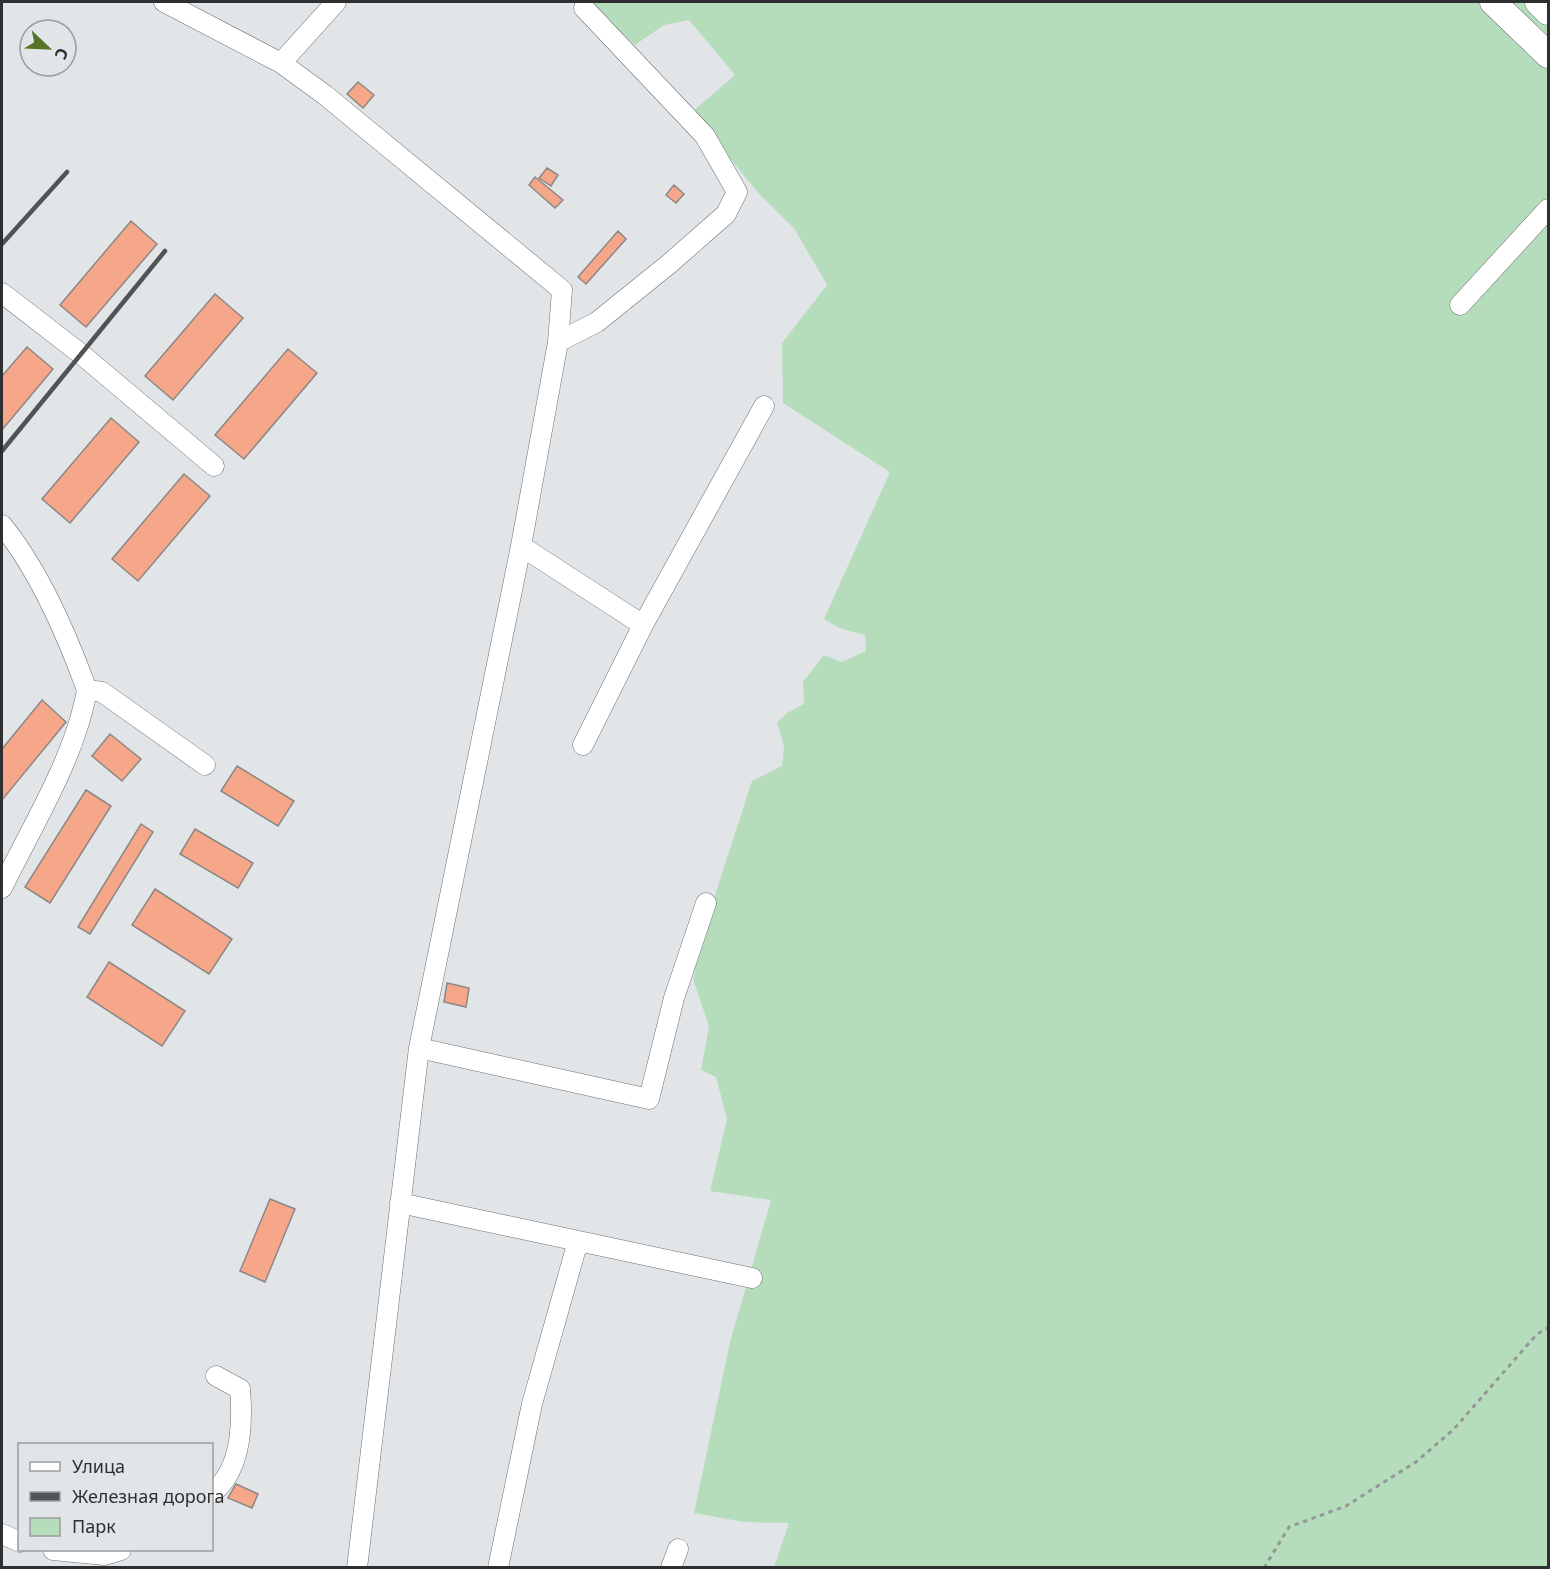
<svg xmlns="http://www.w3.org/2000/svg" width="1550" height="1569" viewBox="0 0 1550 1569" font-family="'Noto Sans',sans-serif">
	<style>
		.green { fill: #b5ddbb }
		.building { fill: #f6a789; stroke: #8b8785; stroke-width: 1.5 }
		.lines { fill: none; stroke-linecap: round; stroke-linejoin: round }
		.minor-casing { stroke: #6c6f71; stroke-width: 21 }
		.major-casing { stroke: #6c6f71; stroke-width: 27 }
		.path { stroke: #959799; stroke-width: 3; stroke-dasharray: 4.5 4.5; stroke-linecap: butt }
		.minor { stroke: #fff; stroke-width: 20 }
		.major { stroke: #fff; stroke-width: 26 }
		.rail { stroke: #515354; stroke-width: 4.5 }
	</style>
	<rect width="100%" height="100%" fill="#e2e5e8"/>
	<path class="green" d="M587,2h961v1565h-774l15,-44 -45,-1 -50,-9 36,-171 41,-142 -61,-9 17,-72 -11,-42 -15,-7 8,-44 -16,-47 7,-38 52,-160 30,-15 2,-20 -7,-24 10,-9 17,-9 -1,-22 21,-27 18,7 24,-11 -1,-16 -26,-7 -15,-9 66,-147 -107,-69 -1,-60 45,-58 -33,-57 -34,-33 -68,-83 43,-37 -46,-55 -25,5 -29,20z"/>
	<path class="building" d="M358,82l16,13 -11,13 -16,-14z
		M547,168l11,7 -7,11 -12,-8z
		M535,177l28,23 -8,8 -26,-23z
		M674,185l10,9 -8,9 -10,-8z
		M131,221l26,23 -71,83 -26,-22z
		M618,231l8,8 -40,45 -8,-7z
		M215,294l28,24 -70,82 -28,-24z
		M27,347l26,22 -51,61v-54z
		M288,349l29,24 -73,86 -29,-24z
		M111,418l28,24 -69,81 -28,-24z
		M184,474l26,22 -72,85 -26,-22z
		M42,700l24,22 -64,78v-51z
		M110,734l31,25 -19,22 -30,-25z
		M237,766l57,35 -16,25 -57,-35z
		M86,790l25,16 -61,97 -25,-16z
		M141,824l12,8 -63,102 -12,-7z
		M195,829l58,34 -15,25 -58,-34z
		M155,889l77,50 -23,35 -77,-49z
		M109,962l76,49 -23,35 -75,-49z
		M447,983l22,5 -3,19 -22,-5z
		M270,1199l25,10 -30,73 -25,-11z
		M236,1484l22,10 -6,14 -24,-10z"/>
	<g class="lines">
		<g class="minor-casing">
			<path id="minor" d="M164,2l117,61 44,32 237,195 -4,52 -37,204 -102,502 -62,520
				M281,63l55,-61
				M2,293l79,61 133,112
				M1460,305l88,-96
				M558,342l39,-20 72,-58 57,-50 11,-22 -32,-56 -121,-128
				M2,525c37,45 65,110 85,165l15,2 103,73
				M521,546l122,79
				M583,745l60,-120 121,-219
				M2,888c30,-62 73,-130 85,-198
				M419,1048l230,51 25,-101 32,-95
				M400,1203l352,75
				M212,1493c30,-23 31,-69 28,-104l-24,-13
				M2,1534l18,8
				M53,1550l52,5 16,-5
				M498,1568l34,-164 46,-163
				M671,1568l7,-19"/>
		</g>
		<g class="major-casing">
			<path id="major" d="M1493,2l55,53
				M1538,2l10,10"/>
		</g>
		<path class="path" d="M1264,1568l25,-41 57,-21 70,-44 38,-33 83,-95 11,-6"/>
		<use href="#minor" class="minor"/>
		<use href="#major" class="major"/>
		<path class="rail" d="M2,244l65,-72
			M2,451l163,-200"/>
	</g>
	<rect width="1550" height="1569" fill="none" stroke="#2d2f30" stroke-width="6"/>
	<rect x="18" y="1443" width="195" height="108" fill="#e2e5e8" stroke="#9a9c9e" stroke-width="1.5"/>
	<rect x="30" y="1462" width="30" height="9" fill="#ffffff" stroke="#9a9c9e" stroke-width="1.5"/>
	<text x="72" y="1473" font-size="18" fill="#2d2f30">Улица</text>
	<rect x="30" y="1492" width="30" height="9" fill="#515354" stroke="#9a9c9e" stroke-width="1.5"/>
	<text x="72" y="1503" font-size="18" fill="#2d2f30">Железная дорога</text>
	<rect x="30" y="1518" width="30" height="18" fill="#b5ddbb" stroke="#9a9c9e" stroke-width="1.5"/>
	<text x="72" y="1533" font-size="18" fill="#2d2f30">Парк</text>
	<g transform="translate(48 48) rotate(113)"><circle r="28" fill="#e2e5e8" stroke="#9a9c9e" stroke-width="1.5"/>
	<path d="M0-4.5L10 22L0 15L-10 22Z" fill="#567429"/>
	<text y="-9" font-size="16" font-weight="bold" text-anchor="middle" fill="#2d2f30">С</text>
	</g>
</svg>
